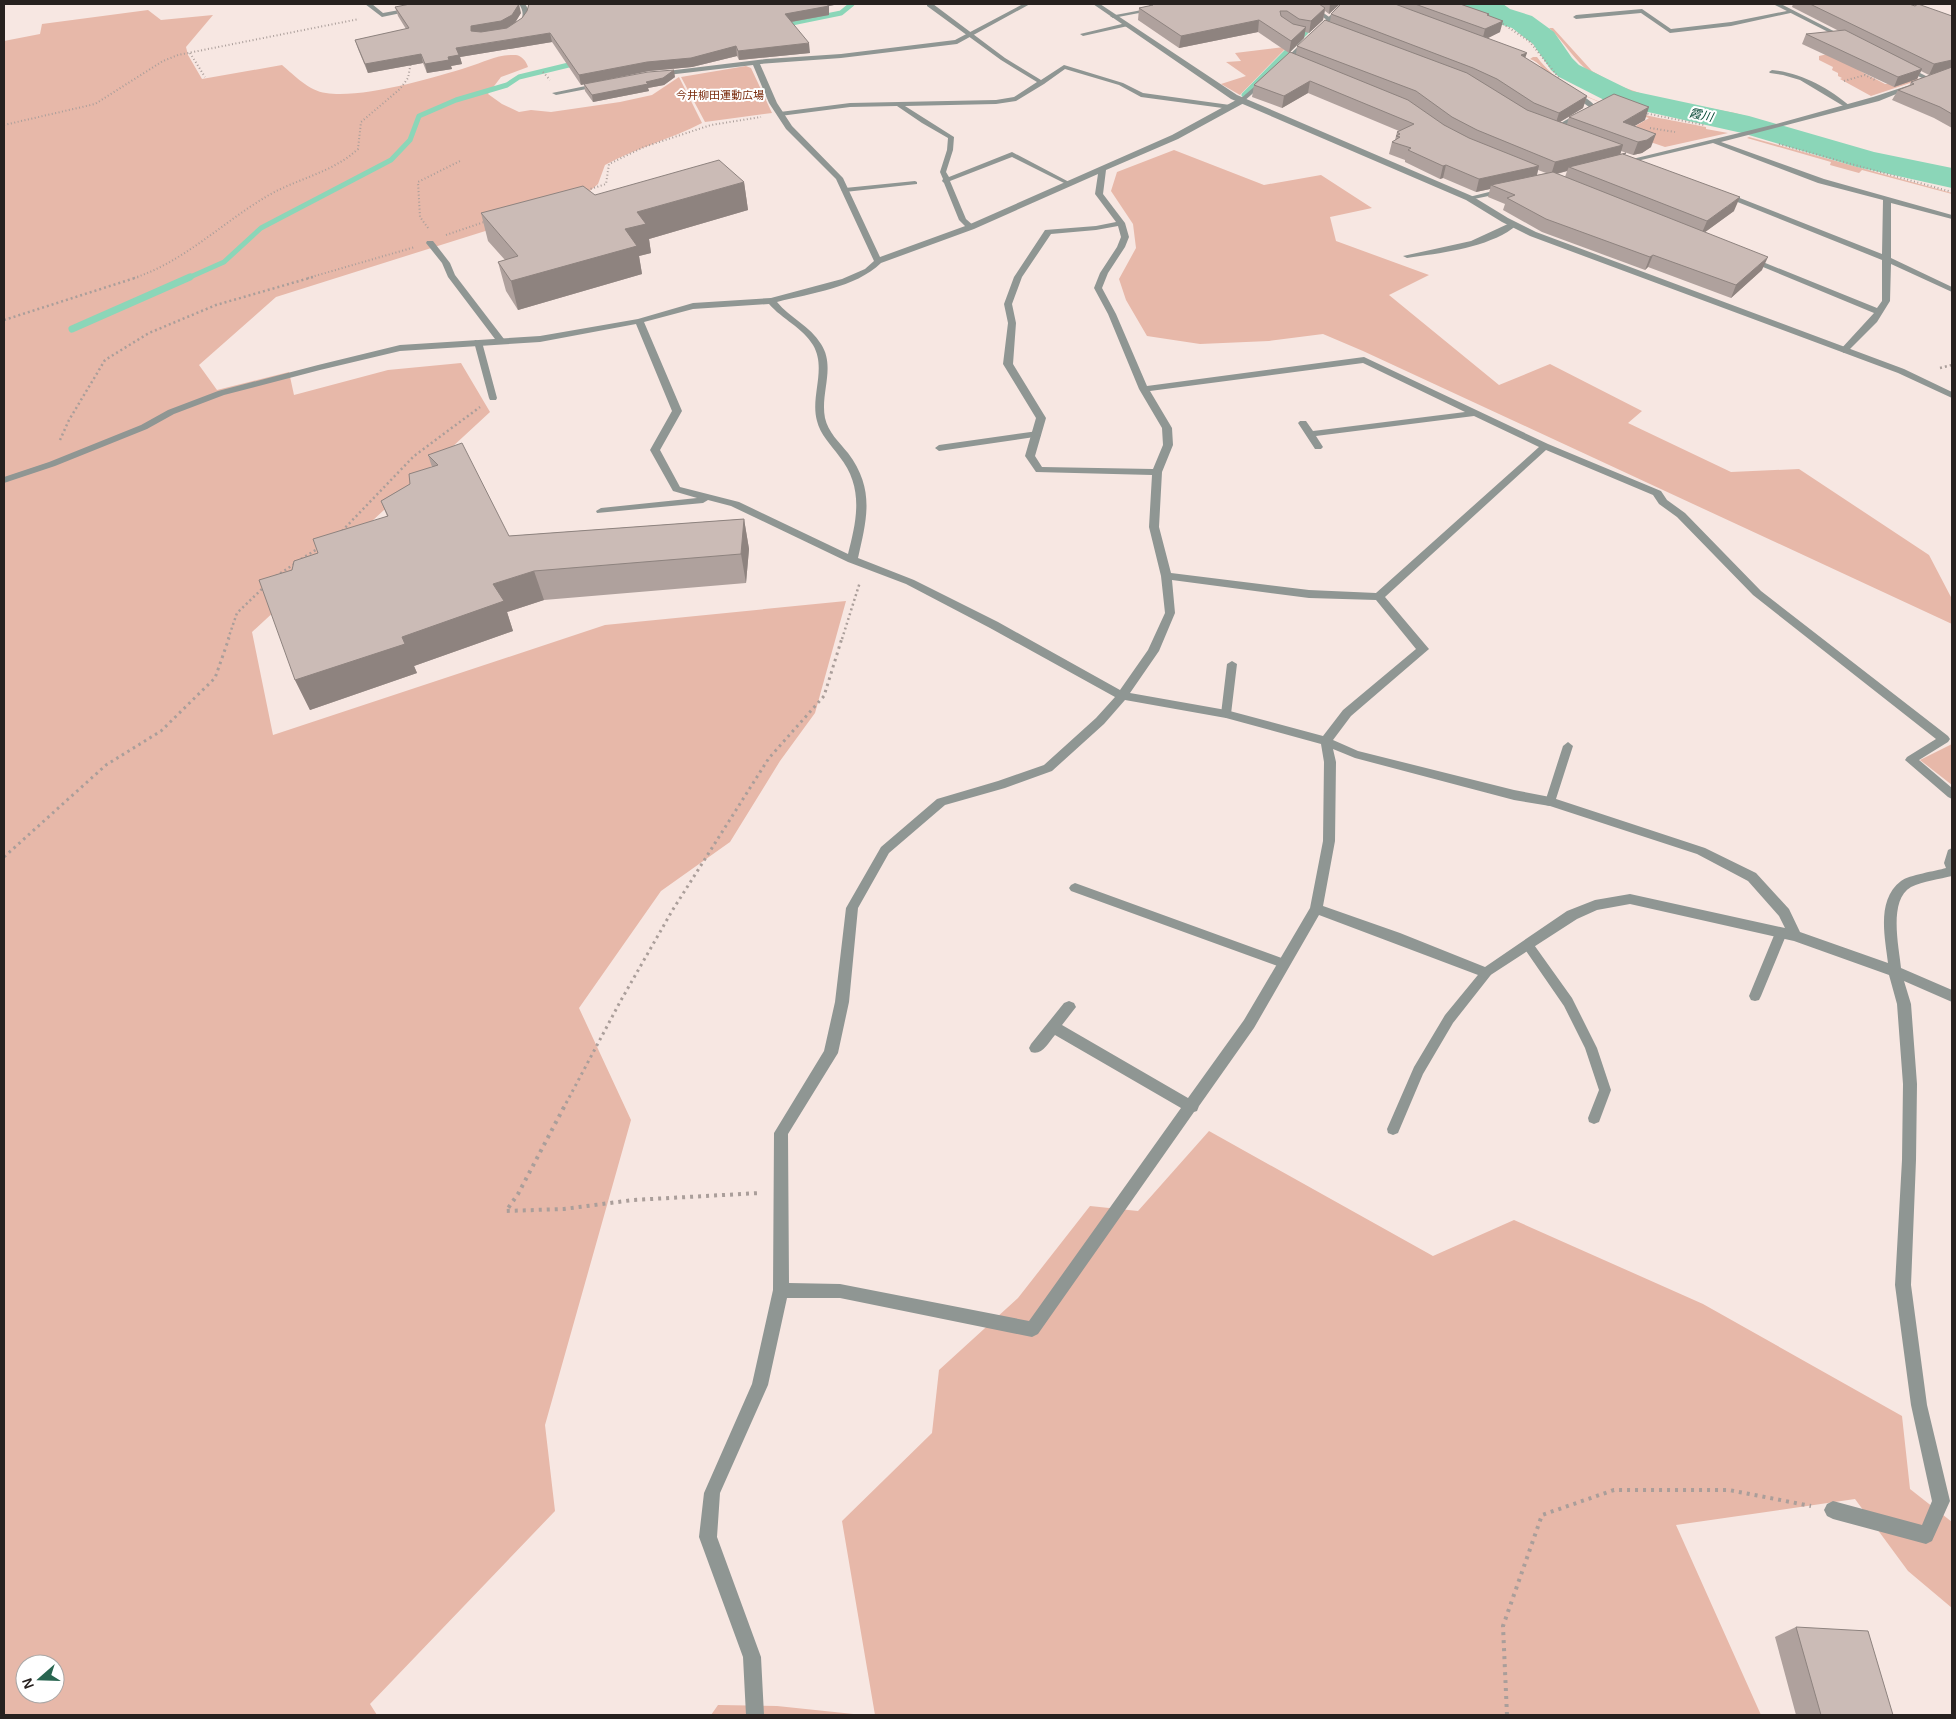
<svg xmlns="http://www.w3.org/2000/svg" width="1956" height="1719" viewBox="0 0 1956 1719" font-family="Helvetica,'Noto Sans JP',sans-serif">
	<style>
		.green { fill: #e7b8a9; fill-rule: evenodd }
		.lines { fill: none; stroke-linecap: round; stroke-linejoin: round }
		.stream-far1 { stroke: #8bd6b8; stroke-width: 5 }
		.stream { stroke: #8bd6b8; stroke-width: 7 }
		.river { fill: #8bd6b8; fill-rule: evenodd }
		.path-far3 { stroke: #aa9e9a; stroke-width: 2; stroke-dasharray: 1 2.5; stroke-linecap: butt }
		.path-far2 { stroke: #aa9e9a; stroke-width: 2.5; stroke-dasharray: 2 3; stroke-linecap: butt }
		.path-far1 { stroke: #aa9e9a; stroke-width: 3; stroke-dasharray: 2.5 4; stroke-linecap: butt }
		.path { stroke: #aa9e9a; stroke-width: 4; stroke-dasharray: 3 5; stroke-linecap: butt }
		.service { fill: #8f9693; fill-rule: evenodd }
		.minor { fill: #8f9693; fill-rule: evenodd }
		.tertiary { fill: #8f9693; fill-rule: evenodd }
		.wall { fill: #afa19d; fill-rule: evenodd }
		.shaded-wall { fill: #8e837f }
		.building { fill: #cbbbb6; stroke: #8e837f }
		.labels { text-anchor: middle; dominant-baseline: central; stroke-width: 4; stroke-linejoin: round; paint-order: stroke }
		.far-park-label { font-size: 11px; fill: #7a2b0d; stroke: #fff }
		.far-water-label { font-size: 12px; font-style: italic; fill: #004431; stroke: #fff }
	</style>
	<rect width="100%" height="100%" fill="#f7e7e2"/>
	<path class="green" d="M148,10l13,10 52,-5 -27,32 2,8 14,24 80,-14c12,10 27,26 44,28 34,6 108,-15 142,-26 16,-5 30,-13 48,-12 6,1 10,6 12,12l-27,10 -13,17 14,10 17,8 12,-2 20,2 69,-10 32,-7 27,-18 23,46c-31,16 -66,25 -97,42l-7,19 -21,18 -301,95 -77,68 18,25 72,-18 5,23 94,-25 73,-7 29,49 -238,220 21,103 332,-110 241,-24 -31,112 -35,48 -50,81 -69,49 -82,117 52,112 -86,305 10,86 -185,193 7,11h-373v-1674l36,-7 2,-10zM25,1664h30v30h-30z
		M1549,28h4l39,43 25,14 34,12 84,16 39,11c-13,1 -28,-6 -41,-9 -48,-11 -101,-13 -142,-42 -16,-11 -26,-31 -42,-45z
		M1284,47l2,1 -46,47 -19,-11 25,-8 -20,-14 15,-1 -6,-8z
		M1832,53l30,19 23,12h4l25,-9 5,5 -48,16 -31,-17 2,-1 -4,-2v-3l-6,-3 1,-3 -14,-7v-4z
		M1533,57h4c38,51 111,58 169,70v2l22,4 -63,14 -41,-14 25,-15c-34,-9 -66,-20 -95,-39 -9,-6 -14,-17 -24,-20z
		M746,66l5,2 21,45 -67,9 -24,-45z
		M1749,137l203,56v1l-90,-24 -3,3 -29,-8 1,-3 -84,-24z
		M1174,150l90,35 57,-10 51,33 -42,9 6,24 93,34 -40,20 110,90 51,-21 92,47 -14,12 103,49 68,-3 130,86 23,44v25l-589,-273 -40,-17 -54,7 -69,3 -53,-8 -21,-36 -7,-21 17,-31 -3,-24 -22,-33 6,-19z
		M1952,744v41l-32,-25z
		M1209,1131l224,125 81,-36 189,84 199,112 8,73 42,33v86l-44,-37 -53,-72 -179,26 85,190h-886l-33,-194 90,-88 7,-63 79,-72 72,-92 48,5z
		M718,1705l59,1 86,9h-152z"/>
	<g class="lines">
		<path class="stream-far1" d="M782,25l59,-12 11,-9
			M1244,95l70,-71
			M188,278l36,-16 37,-34 130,-68 19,-20 9,-24 37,-16 51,-15 12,-8 58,-14"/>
		<path class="stream" d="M72,329l118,-52"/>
		<path class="river" d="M1461,4h42l7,5 22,7 22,16 18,26 7,7 53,26 117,25 125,36 78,16v20l-95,-21 -115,-34 -130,-29 -53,-27 -8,-7 -18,-26 -21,-16 -22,-7 -9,-7 -16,-4z"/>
		<path class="path-far3" d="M1500,22l29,19 31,38
			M190,53l15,24
			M543,72l7,8
			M1844,81l21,-6 10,5
			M1644,113l60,12
			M4,125l91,-21 68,-43 15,-6 181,-36
			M1650,128l25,4
			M1779,144l173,48
			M584,191l22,-7 3,-20 35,-17 67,-22 50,-8
			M428,228l-8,-11 -2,-35 42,-21
			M446,235l41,-14
			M134,278c49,-16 87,-54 130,-80 30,-19 67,-24 94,-49l3,-27 39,-33 8,-11 3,-16
			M308,278l107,-31"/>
		<path class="path-far2" d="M4,320l134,-43
			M1940,368l12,-3
			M60,440l9,-20 36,-60 44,-27 67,-28 97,-28
			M342,531l72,-75 66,-49
			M301,559l18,-11
			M276,576l20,-13
			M228,639l9,-26 27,-26
			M842,639l18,-57"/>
		<path class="path-far1" d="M4,857l102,-92 55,-34 54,-53 14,-40
			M563,1109l57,-107 52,-91 97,-153 55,-62 18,-58"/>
		<path class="path" d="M564,1107l-46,87 -12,17 58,-2 69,-9 127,-7
			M1507,1715l-4,-89 39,-111 72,-25h115l82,16"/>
		<path class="service" d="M927,4h6l72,54 36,22 23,-15 59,18 20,10 87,12 3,2 -3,2 -89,-12 -22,-12 -54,-16 -21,15 -28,17 -20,3 -91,2 49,31 -1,13 -7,22 3,5 63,-25 59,31 -5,1 -54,-27 -62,24 16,38 9,8 -7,2 -9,-9 -15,-37 -2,-2 1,-2 -3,-7 7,-22 1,-12 -26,-15 -25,-17 -47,1 -70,9 -3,-2 3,-2 70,-9 146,-3 18,-3 23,-15 -36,-22 -74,-54z
			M1174,4h12l-73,14 -3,-2z
			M1304,4h7l21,15 -5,1z
			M1642,9l29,20 60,-7 61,-12 3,2 -64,14 -61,7 -29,-20 -65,6 -3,-2 3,-2z
			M1126,23l2,1v2l-45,10 -3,-2z
			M1772,70c28,2 57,18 78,36l-5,1 -45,-27 -17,-5 -13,-2 -1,-1z
			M1262,80l5,1 -24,21h-4v-2z
			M915,181l2,1v2l-72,8 -4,-2 4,-2z
			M1510,223l7,2c-27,23 -77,28 -110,33l-4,-2 68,-15z
			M427,241h6l17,22 5,12 49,64v4h-6l-50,-66 -6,-14 -16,-20z
			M475,340l7,2 15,56 -1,2h-6l-1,-2 -15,-56z
			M1038,431l3,1v4l-102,15 -4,-3 4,-3z
			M1232,661l5,3 -6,50 -5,4 -5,-4 6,-50z
			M1568,742l5,4 -18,56 -5,4 -4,-1 -1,-3 18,-56z
			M1075,883l212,77 2,3 -2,3 -4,2 -212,-77 -2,-3 2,-3z
			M1781,928l4,2 2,3 -26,63 -2,4 -4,1 -4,-1 -2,-4 26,-63 2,-3z
			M1528,940l4,2 40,56 25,50 14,42 -12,32 -5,2 -5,-2 -1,-4 11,-28 -14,-42 -21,-42 -40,-58 -2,-3 2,-3z
			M1486,968l4,2 2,3 -2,3 -37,47 -30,51 -25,59 -5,2 -5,-2 -1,-4 27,-62 31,-52 37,-45z"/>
		<path class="minor" d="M365,4h7l11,9 49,-9h12l-62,13z
			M519,4h6c7,9 5,19 -5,25l-3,-2c6,-8 8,-14 2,-23z
			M1023,4h7l-73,40 -116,14 -81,6 17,39 15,23 51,52 37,79 88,-32 204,-90 66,-36h6v4l-66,36 -72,31 -3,24 22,29 4,14 -4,10 -17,26 -6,15 14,26 31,72 217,-29 184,87 113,47 6,9 18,13 76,78 187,145 2,3 -2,3 -29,18 33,28v11l-4,-2 -43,-37 2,-3 29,-18 -183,-144 -76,-78 -18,-13 -6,-9 -107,-45 -161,147 44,52 -78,67 -18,24 25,11 156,39 36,7 155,51 51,25 33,36 11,23 88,31c-3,-26 -12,-63 13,-82 8,-6 35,-10 45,-13l-2,-5 4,-13 4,-2v28c-12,3 -29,5 -41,11 -23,13 -12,60 -10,81l51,22v12l-48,-21 7,23 6,80 -1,76 -5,125 16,120 23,96 -18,40 -6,3 -93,-25 -6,-3 -3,-6 3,-6 6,-3 89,24 10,-24 -21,-96 -16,-120 7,-125 1,-76 -6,-80 -8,-29 -95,-34 -164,-37 -33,6 -20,9 -91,59 -167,-63 -65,113 -55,78 -2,5 -3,1 -156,222 -6,3 -192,-39h-53l-19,87 -48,108 -3,44 44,120 3,58h-18l-3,-58 -44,-120 5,-44 48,-109 21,-94 1,-157 50,-82 11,-49 11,-94 35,-61 56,-48 61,-18 46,-16 52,-47 19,-21 -125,-69 -84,-44 -58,-22 -117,-56 -23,-6 -5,3 -106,10 -1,-2 5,-3 96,-10 -24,-7 -23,-41 22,-39 -36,-87 -96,18 -140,9 -80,19 -96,25 -50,19 -27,15 -92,37 -51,17v-6l45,-15 92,-37 27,-15 50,-19 100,-26 82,-20 140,-9 98,-17 55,-16 78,-5 71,-19 23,-10 9,-8 -38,-82 -50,-50 -17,-26 -16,-38 -94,11 -3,-2 3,-2 107,-13 75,-5 114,-14zM1098,174l-3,20 21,28 -20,4 -51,4 -31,47 -10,27 4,19 -5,41 33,54 -11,38 11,16 116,3 -3,52 12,49 4,37 -17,37 -28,40 -122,-68 -84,-42 -56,-22c9,-40 17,-69 -10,-105 -9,-11 -20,-21 -23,-35 -5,-25 11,-51 -4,-74 -11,-18 -31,-26 -44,-42 34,-9 78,-14 104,-39l93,-34zM1118,226l3,11 -4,10 -17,26 -6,15 14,26 31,75 23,39 1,17 -10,24 -111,-2 -7,-11 11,-38 -33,-54 3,-41 -4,-19 10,-27 29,-43 45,-4zM769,304c13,15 34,24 44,41 14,24 -3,51 4,76 3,13 14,24 22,35 25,31 18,63 9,98l-109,-52 -59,-15 -20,-37 22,-39 -38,-89 49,-13zM1363,363l102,49 -152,19 -7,-10h-6l-2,2 17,26h6l2,-2 -7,-11 158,-20 65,31 -163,146 -67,-3 -138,-17 -12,-46 3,-55 11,-27 -1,-17 -22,-37zM1172,580l137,18 67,2 40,49 -73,61 -20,26 -97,-26 -96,-17 29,-42 16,-38zM1125,700l101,18 95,26 3,18 -1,79 -13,67 -66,112 -56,78 -126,-73 14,-18 -2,-4 -5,-2 -5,2 -33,41 -2,4 2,4c11,4 17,-9 24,-17l126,73 -152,213 -189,-37 -51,-1 -1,-149 50,-81 11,-51 9,-94 31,-55 56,-48 60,-17 47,-17 52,-47zM1333,749l22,9 159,42 36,6 147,48 51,27 31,35 6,12 -155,-34 -35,6 -28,11 -82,56 -85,-34 -77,-27 12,-65 1,-79z
			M1342,4h6l-56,55 4,3v2l-11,-3v-2z
			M1773,4h8l68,35 -5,1z
			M1904,65l28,14 -6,1 -24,-12 -1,-1z
			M600,83l4,2 -2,1 -46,9 -4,-2z
			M1910,85l6,1 -37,15 -158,41 103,37 128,36v4l-61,-16v55l61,29v5l-61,-28 -1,37 -13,21 -30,30 -3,1 -4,-3 34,-37 -128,-53 7,-2 124,50 5,-7v-41l-162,-65 7,-2 155,61 1,-54 -65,-17 -105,-40 -93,22 -4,-2 160,-39 97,-27z
			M1566,92c12,0 24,7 31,16l-39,24h-6v-4l37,-21 -4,-3 -19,-8z
			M1505,188l4,2 -1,2 -39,8 -4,-2z"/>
		<path class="tertiary" d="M1093,4h7l137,91 235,101 36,22 28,14 368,137 48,23v6l-54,-25 -368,-137 -28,-14 -36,-22 -235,-101z"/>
	</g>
	<path class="wall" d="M527,4h312l-10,2v9l-38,7 19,31 -71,7 -2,-4 -45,11 -43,4 -60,12 86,-6 -11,8 -16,3 1,3 -56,11 -8,-11 -1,-7 -3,1 -29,-43 -92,15 2,7 -11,2 1,3 -25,4 -4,-10 -55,10 -10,-24 -3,-9 51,-11 -8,-13 -3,-9 126,6 -6,10 7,-5 5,-7 2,-5z
		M1149,4h191l-11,10 -4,-3 -2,9 -14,13 -4,-1 -1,6 -15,15 -31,-21 -79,16 -41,-28 1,-12 10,-2z
		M1341,4h119l29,10v2l11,16 -12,6 37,20 62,38 -4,12 -23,14 7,2 2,-7 76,3 -11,6 17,21 -9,6 -9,2 -12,-4 -1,3 6,-1 -1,2 109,56 -29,21 57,38 -31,28 -83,-31 -3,3 -103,-38 -39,-22 2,-6 -17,-7 2,-8 -14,3 -33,-14 -3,1 -35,-17v-2l-16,-6 3,-12 3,-2 2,-8 2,-1 -91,-38 -26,15 -30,-11 2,-12 42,-31 1,-8 33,-24 1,-8zM1538,170l8,3 -9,2zM1567,171l-2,6 -8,-3z
		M1793,4h116l43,12v112l-18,-10 -42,-18 6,-10 11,-4 2,-4 26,-9 -8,2 -8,-4 -4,8 -23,8 -92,-43 4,-10 33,-3 -47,-24z
		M744,182l4,28 -99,29 2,14 -12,3 3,18 -124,36 -12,-19 -8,-29 7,-2 -17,-19 -7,-28 114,-18z
		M428,455l81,81 235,-17 5,30 -3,34 -202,17 -37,12 6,19 -99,35 3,7 -107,37 -15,-30 -3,-110 26,-17 69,-37 -6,-15 29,-17 22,-17z
		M1796,1627l97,88h-97l-21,-78z"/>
	<path class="shaded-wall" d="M519,4l2,9 -7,11 -11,6 -29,6 -3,-5v-5z
		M822,4h17l-10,2v9l-44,8v-9z
		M1330,4h10l-11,10z
		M1325,8l-2,12 -14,13 2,-12z
		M1259,20l-1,12 -79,16 2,-12z
		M1503,21l-3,11 -18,9 3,-12z
		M1306,27l-2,11 -15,15 2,-12z
		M550,33l2,9 -92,15 2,7 -11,2 1,3 -25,4 -2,-9 23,-7 8,-9z
		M809,43l1,10 -71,7 -1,-9z
		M736,46l1,10 -45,11 -43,4 -68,14 -2,-10 68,-13z
		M1527,53l-4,11 -2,-9z
		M421,54l2,9 -55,10 -3,-9z
		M1952,60v9l-23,6 5,-11z
		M1922,69l-5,10 -23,8 4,-10z
		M674,70l1,7 -11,8 -16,3 1,3 -56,11 -1,-7 54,-13z
		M1310,81l-2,12 -26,15 2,-12z
		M1587,96l-4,12 -28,17 4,-12z
		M1649,107l-4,13 -26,15 4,-13z
		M1656,134l-5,13 -9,6 -9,2 5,-13z
		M1623,145l-4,14 -50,8 -2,4 -16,4 4,-13z
		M1446,165l-3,13 -3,1 3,-13z
		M1539,166l-3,12 -45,7 -1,4 -14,3 3,-13z
		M744,182l4,28 -99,29 2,14 -12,3 3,18 -124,36 -7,-29 114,-52 12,-17z
		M1740,197l-6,14 -33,24 6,-14z
		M1653,255l-5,12 -3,3 5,-13z
		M1768,257l-6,13 -31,28 5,-13z
		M744,519l5,30 -3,34 -5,-29z
		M534,571l10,29 -37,12 6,19 -99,35 3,7 -107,37 -15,-30 107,-43 91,-53z"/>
	<path class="building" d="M410,4h109l-7,11 -11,6 -30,5v5l10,1 26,-4 15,-10 5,-7 2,-7h297l3,2 -44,8 24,29 -71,8 -2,-5 -45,12 -44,4 -68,13 -29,-42 -94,15 3,7 -11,2 1,3 -24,4 -4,-10 -56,10 -10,-24 54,-12 -14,-21z
		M1151,4h168l6,4 -14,13 -12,-2 -12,-8h-7l1,5 12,8 13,3 -15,14 -32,-21 -78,16 -42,-28 14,-3z
		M1341,4h54l130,48 2,1 -6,2 66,41 -28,17 -25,-10 -37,-24 -24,-11 -142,-54z
		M1415,4h45l29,10 -2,1 16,6 -18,8z
		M1810,4h99l6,2 3,-2 34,12v44l-18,4z
		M1325,20l142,53 60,37 96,35 -68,17 -78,-32 -25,-13 -36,-26 -119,-45z
		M1845,30l77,39 -24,8 -92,-43z
		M1290,52l118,48 36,25 25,13 70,28 -60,13 -33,-14 -3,1 -35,-16 3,-2 -19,-6 8,-5 -4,-1 4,-2 -3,-2 17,-8 -104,-43 -26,15 -30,-11z
		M1952,67v47l-12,-7 -42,-17 16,-6 -3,-2z
		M674,70l-11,8 -17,4 2,2 -56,11 -8,-11 64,-12z
		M1614,94l35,13 -26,15 33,12 -9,6 -9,2 -69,-25z
		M1626,153l-3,1 117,43 -33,24 -138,-54z
		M719,160l25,22 -107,30 9,12 -21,5 12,17 -126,35 -13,-19 20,-6 -37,-43 102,-27 12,9z
		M1553,172l215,85 -32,28 -83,-30 -3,2 -104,-38 -39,-21 8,-3 -24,-10z
		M462,443l47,93 235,-17 -3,35 -207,17 -41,13 11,17 -102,36 3,7 -110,36 -36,-100 33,-10 2,-9 24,-8 -5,-14 75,-23 -7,-15 29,-17 -1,-10 29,-9 -10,-10z
		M1796,1627l72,4 25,84h-72z"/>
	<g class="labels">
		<g class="far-park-label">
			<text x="720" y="95">今井柳田運動広場</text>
		</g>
		<g class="far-water-label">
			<text transform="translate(1701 115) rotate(12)">霞川</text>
		</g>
	</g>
	<rect width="1956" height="1719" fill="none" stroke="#27211f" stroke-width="10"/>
	<g transform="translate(40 1679) rotate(250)"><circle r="24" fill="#ffffff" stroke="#a9a6a5"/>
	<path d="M0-4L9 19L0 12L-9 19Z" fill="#286550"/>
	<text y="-8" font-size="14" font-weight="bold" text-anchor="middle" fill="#27211f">N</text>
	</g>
</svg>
